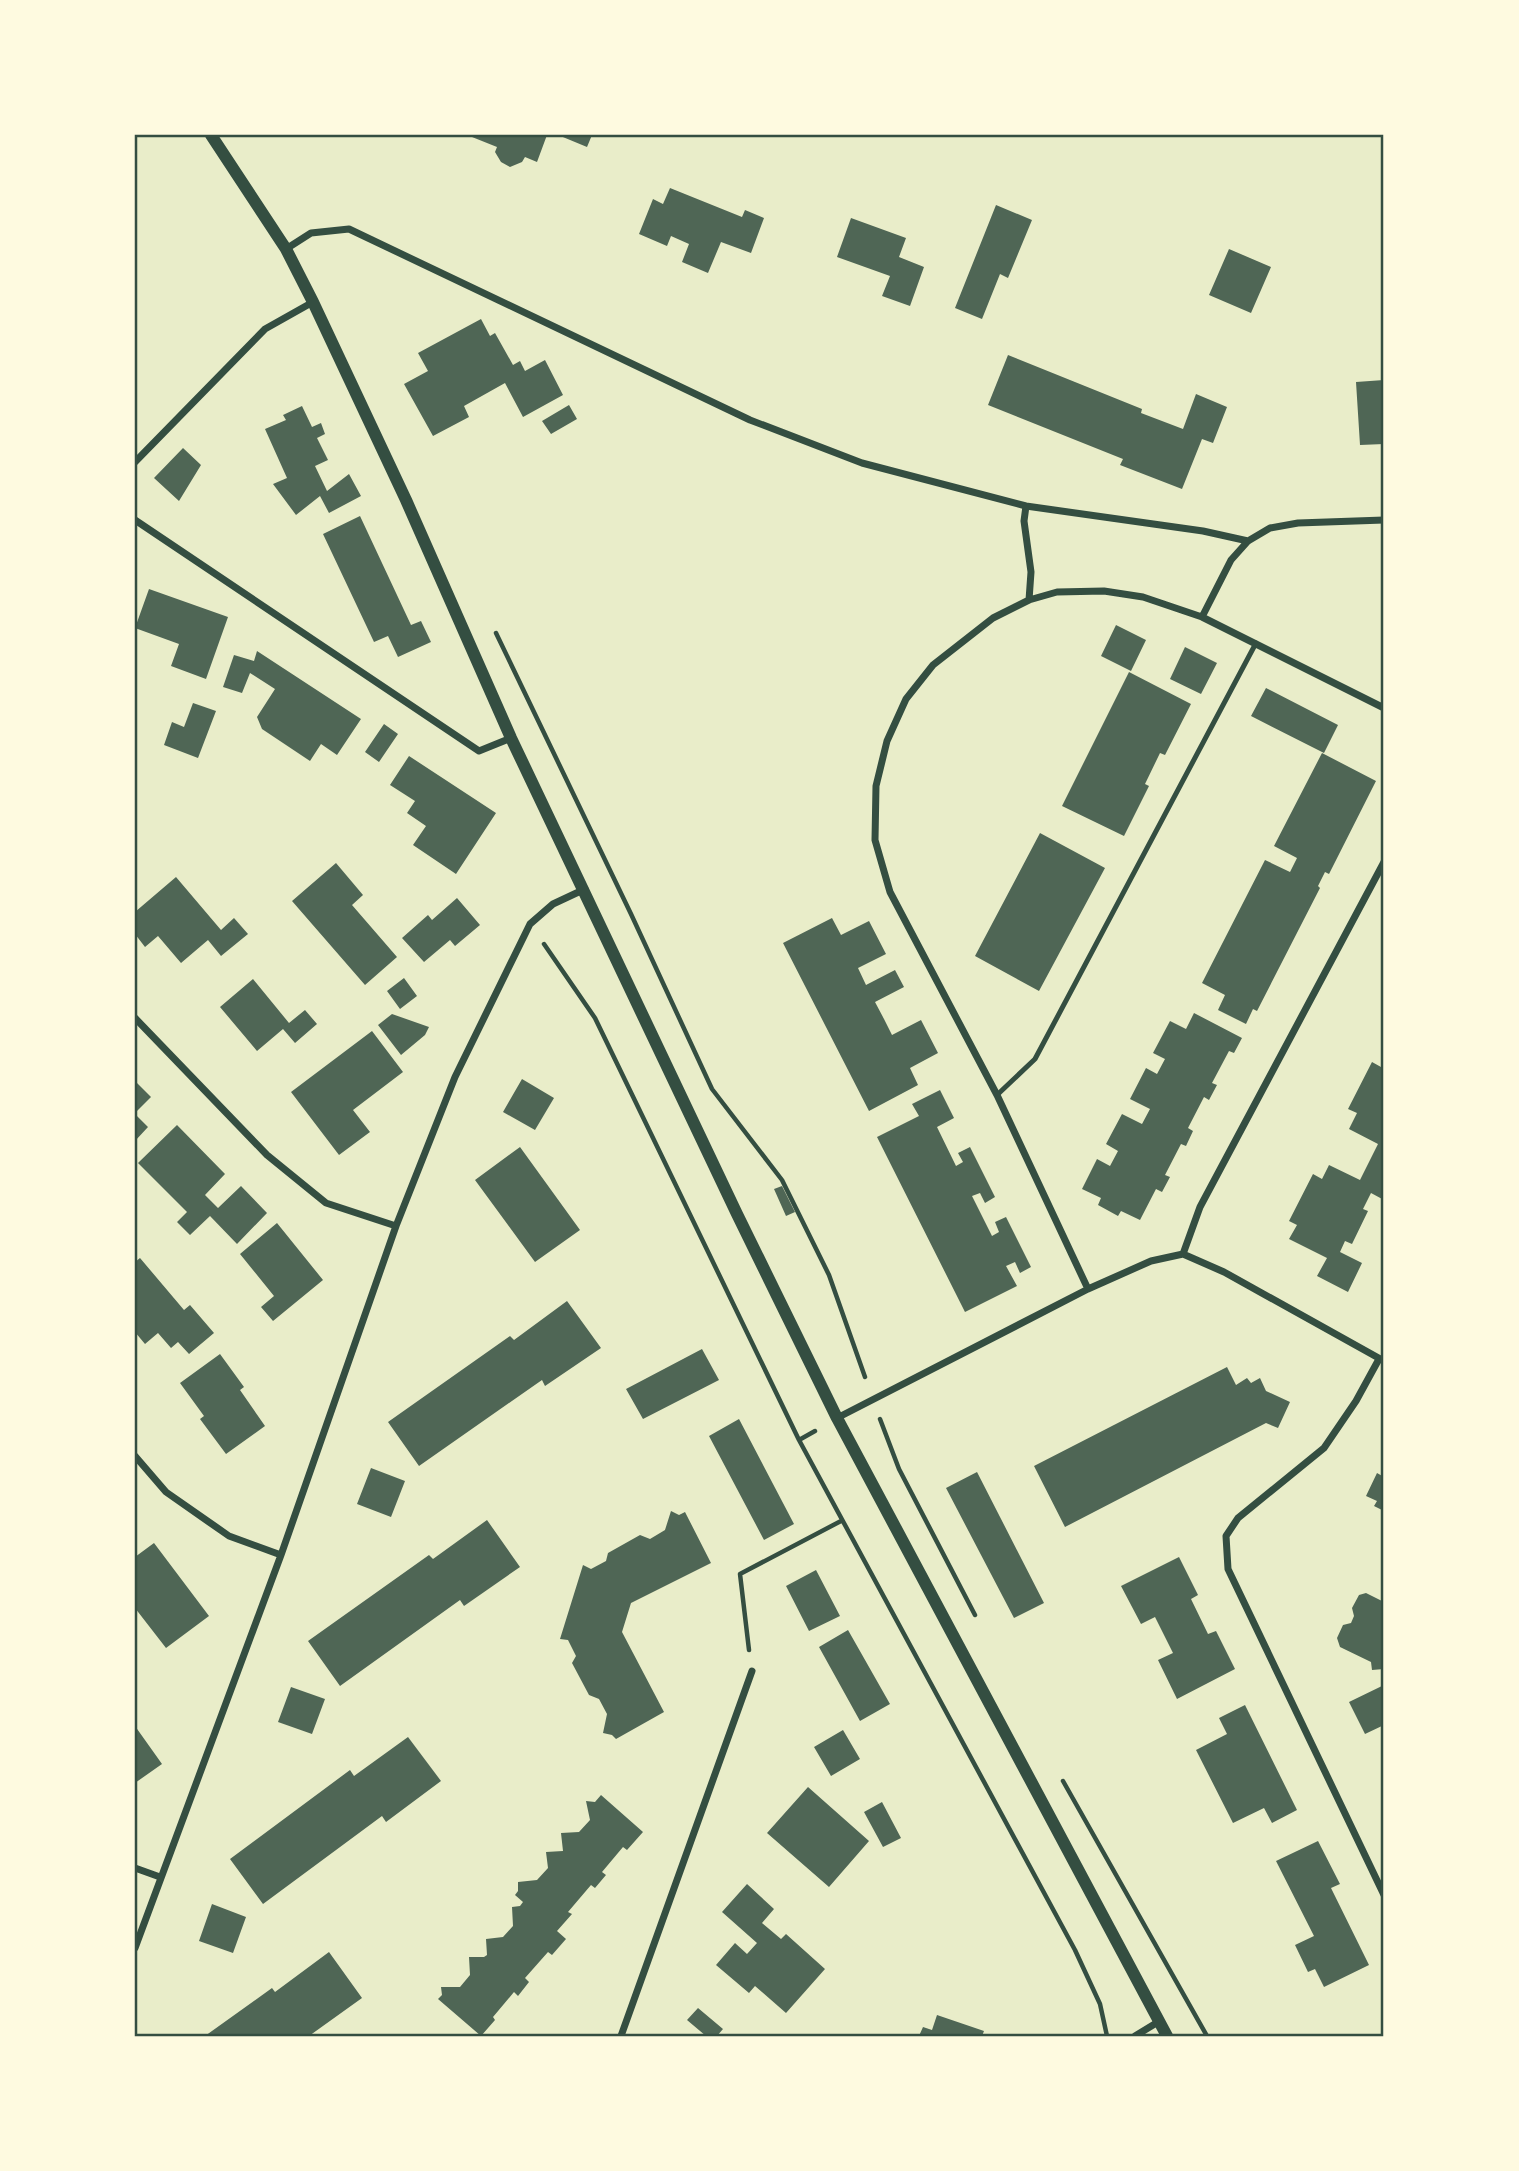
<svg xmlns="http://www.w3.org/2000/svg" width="1519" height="2171" viewBox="0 0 1519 2171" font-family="Overpass,sans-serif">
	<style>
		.building { fill: #4f6655 }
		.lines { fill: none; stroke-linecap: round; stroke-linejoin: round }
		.path { stroke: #344e41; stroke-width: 4.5 }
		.service { stroke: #344e41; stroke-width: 5 }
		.minor { stroke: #344e41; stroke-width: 7 }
		.tertiary { stroke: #344e41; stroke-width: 12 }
		.neatline { fill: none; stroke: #344e41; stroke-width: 2.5 }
	</style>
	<rect width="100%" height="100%" fill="#e9edc9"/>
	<path class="building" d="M473,135h74l-10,27 -12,-5 -3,5 -12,5 -9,-5 -6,-10 2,-5 -25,-10z
		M558,135h34l-5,12z
		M670,188l72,29 3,-7 19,8 -13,35 -30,-11 -13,31 -26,-11 7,-18 -18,-8 -4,10 -28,-12 14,-35 10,5z
		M996,205l36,15 -24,58 -8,-4 -18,45 -27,-11z
		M851,218l55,20 -7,19 25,10 -14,39 -28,-10 8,-20 -53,-19z
		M1229,249l42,18 -20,46 -42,-18z
		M481,319l9,17 5,-3 18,32 7,-4 5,10 20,-11 18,35 -40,22 -18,-34 -41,23 5,11 -36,19 -29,-52 24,-13 -10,-18z
		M1008,355l134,54 -1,4 42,16 13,-35 31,13 -14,36 -11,-4 -20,50 -62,-24 3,-6 -135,-54z
		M1384,380v64l-24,1 -4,-63z
		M569,405l8,14 -26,15 -9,-13z
		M302,406l10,21 9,-4 4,11 -8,4 11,22 -13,6 12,25 22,-17 12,22 -32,17 -9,-17 -24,19 -23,-31 14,-6 -22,-49 21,-9 -3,-5z
		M183,448l18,17 -22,36 -25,-23z
		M360,516l51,109 10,-4 10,21 -33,15 -10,-21 -14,6 -51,-108z
		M149,589l79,28 -22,62 -35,-13 8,-22 -44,-16z
		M1116,625l30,15 -15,31 -30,-15z
		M1185,647l32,16 -16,31 -31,-15z
		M257,651l104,68 -24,36 -16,-11 -11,17 -48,-32 -5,-12 18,-28 -25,-16 -8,20 -19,-6 11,-32 20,6z
		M1129,672l62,32 -26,51 -5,-2 -15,31 4,2 -25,50 -62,-30z
		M1266,688l72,37 -14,28 -73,-37z
		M193,703l23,8 -18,47 -34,-13 8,-23 12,5z
		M384,724l14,10 -19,28 -14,-10z
		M1322,753l54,28 -47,93 -4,-2 -7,14 2,2 -63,123 -4,-2 -7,15 -28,-14 7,-15 -23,-12 63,-123 25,12 7,-14 -23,-12z
		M409,756l87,57 -40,61 -43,-29 13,-19 -19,-13 8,-12 -25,-16z
		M1040,833l65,35 -66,123 -64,-35z
		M336,863l27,32 -11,10 45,52 -32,28 -73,-84z
		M176,877l45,53 13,-12 14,16 -27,22 -13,-16 -27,23 -23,-27 -13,11 -10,-13v-22z
		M457,898l23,27 -25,21 -5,-6 -26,22 -22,-24 26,-23 4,5z
		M832,918l9,17 28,-14 17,33 -28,14 8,17 29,-15 9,17 -29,15 9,17 8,16 29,-15 17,33 -28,15 8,17 -49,26 -86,-168z
		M404,978l13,18 -17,13 -13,-18z
		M253,979l36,44 16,-13 12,14 -22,19 -12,-14 -26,22 -37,-44z
		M1194,1013l48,25 -8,15 -5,-2 -17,32 5,2 -8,15 -5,-3 -16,31 5,3 -7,15 -5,-2 -16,31 5,2 -8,15 -6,-3 -16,31 -19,-9 -3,5 -20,-11 3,-7 -19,-9 15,-30 13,7 8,-15 -12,-7 16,-30 20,10 8,-15 -20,-10 16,-31 11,6 8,-15 -12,-6 17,-32 16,8z
		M392,1014l37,13 -4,8 -24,20 -23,-30z
		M372,1031l31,41 -50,38 17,22 -31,23 -48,-63z
		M1384,1059v141l-13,-7 -8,16 5,2 -16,33 -7,-3 -5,11 22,11 -14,29 -31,-16 10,-18 -38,-19 8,-14 -8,-4 24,-47 9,5 7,-14 31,15 18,-36 -29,-15 8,-16 -9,-4 24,-47 9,5z
		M522,1079l32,19 -19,32 -32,-18z
		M135,1081l16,16 -16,16z
		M940,1090l14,28 -17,9 19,39 7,-4 -5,-9 12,-6 25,50 -10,6 -5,-10 -8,3 20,40 7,-4 -4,-10 11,-5 25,50 -11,6 -5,-11 -9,4 11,20 -52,26 -88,-175 42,-21 -7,-12z
		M135,1114l13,13 -13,14z
		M177,1125l48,49 -20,21 13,13 23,-22 26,27 -30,31 -27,-28 -20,19 -13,-13 10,-10 -49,-49z
		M520,1147l60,83 -45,32 -60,-82z
		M782,1186l13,26 -9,4 -12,-27z
		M277,1223l46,57 -50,41 -12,-14 13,-11 -34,-42z
		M140,1258l44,52 6,-5 24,28 -25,21 -11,-12 -7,6 -13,-15 -13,11 -10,-12v-70z
		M567,1301l34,47 -56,38 -3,-6 -123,86 -31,-44 122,-86 4,4z
		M702,1349l17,31 -76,39 -17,-30z
		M220,1354l24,33 -4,3 25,36 -39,28 -26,-35 4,-3 -24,-33z
		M1227,1367l9,18 11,-7 4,5 9,-5 6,13 24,11 -12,26 -12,-5 -201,104 -31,-61z
		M739,1419l55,105 -30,16 -55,-104z
		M371,1468l34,13 -14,36 -34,-13z
		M977,1472l67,131 -30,15 -68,-130z
		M1377,1473l7,4v34l-10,-5 3,-5 -11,-5z
		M671,1511l8,4 6,-3 26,51 -80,40 -9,29 42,80 -48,27 -4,-4 -9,-2 4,-19 -8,-15 -10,-4 -17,-32 4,-7 -8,-16 -8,-1 23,-74 8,4 15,-8 2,-8 32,-18 10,4 15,-9z
		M487,1520l33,47 -56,39 -4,-6 -120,86 -32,-45 121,-86 4,4z
		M154,1543l55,73 -43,32 -31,-40v-51z
		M1179,1557l19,38 -7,4 17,35 8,-3 19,38 -58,30 -19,-39 15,-7 -18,-36 -14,7 -20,-38z
		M816,1570l24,46 -31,15 -23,-45z
		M1366,1593l18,9v67l-12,1 -1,-8 -31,-15 -3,-9 6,-13 8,-2 3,-7 -2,-8 7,-13z
		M848,1630l42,74 -30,17 -41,-74z
		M1384,1685v40l-19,9 -16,-32z
		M291,1687l34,12 -13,35 -34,-12z
		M1245,1705l52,105 -25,13 -8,-15 -31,15 -37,-73 31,-16 -8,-16z
		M135,1726l27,38 -27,19z
		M843,1730l17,29 -29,17 -17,-29z
		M408,1737l33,44 -55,41 -4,-6 -119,88 -33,-45 120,-89 4,6z
		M808,1787l61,54 -40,46 -62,-54z
		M601,1795l42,37 -16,18 -4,-3 -21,25 4,3 -11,13 -4,-3 -23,27 4,2 -15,17 9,8 -14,16 -4,-3 -23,26 4,4 -11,14 -4,-4 -21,25 2,3 -14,16 -43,-37 4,-4 -1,-8h19l10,-12 -1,-18h15l3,-2 -1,-16 17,-2 10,-11 -1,-19 8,-1 3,-4 -8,-7 3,-4v-9l19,-2 11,-12 -2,-16 17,-1 -2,-18 18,-1 11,-12 -4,-19 9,1z
		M882,1802l19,36 -18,9 -19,-35z
		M1318,1841l22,43 -9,4 38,77 -45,22 -9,-18 -7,3 -13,-27 19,-9 -38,-75z
		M747,1884l27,25 -12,14 19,16 5,-5 39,35 -39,44 -31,-27 -6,7 -33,-28 19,-22 12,11 10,-11 -35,-31z
		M212,1904l34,13 -13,36 -34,-12z
		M329,1952l33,46 -53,38h-4l-2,-2 -4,2h-94l67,-48 3,4z
		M698,2008l25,21 -6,7h-11l-19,-16z
		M937,2015l47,16 -2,5h-63l4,-9 9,3z"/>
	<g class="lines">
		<path class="path" d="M496,633l135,281 81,175 70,91 47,95 36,102
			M544,944l51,74 204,422 276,510 25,54 7,32
			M880,1419l19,50 76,146
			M799,1440l16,-9
			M749,1650l-9,-76 101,-53
			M1063,1781l144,255"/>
		<path class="service" d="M997,1095l38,-36 221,-416"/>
		<path class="minor" d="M286,249l25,-16 38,-4 401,191 112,43 164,43 177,25 45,10
			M135,462l130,-133 48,-27
			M1026,506l-2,15 7,51 -2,28
			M135,520l344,231 32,-13
			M1202,617l29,-57 17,-19 22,-13 28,-5 86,-3
			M135,1018l132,137 59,48 70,23
			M1183,1254l17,-47 184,-345
			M1088,1289l-91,-194 -107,-203 -15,-52 1,-54 11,-45 19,-42 27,-34 60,-47 36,-18 28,-8 47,-1 39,6 59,20 182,91
			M1379,1359l-23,42 -32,47 -86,70 -12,18 2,33 156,326
			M837,1418l251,-129 63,-28 32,-7 41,18 160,89
			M135,1456l31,36 63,44 52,19
			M135,1868l25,9
			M135,1948l146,-393 115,-329 59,-149 75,-153 23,-20 32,-15
			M621,2036l131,-365
			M1135,2036l23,-14"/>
		<path class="tertiary" d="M211,135l75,114 27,53 93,198 105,238 226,476 100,204 330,618"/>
	</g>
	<rect width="1519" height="2171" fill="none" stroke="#fefae0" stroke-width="273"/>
	<rect x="136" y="136" width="1246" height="1899" class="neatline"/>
</svg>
